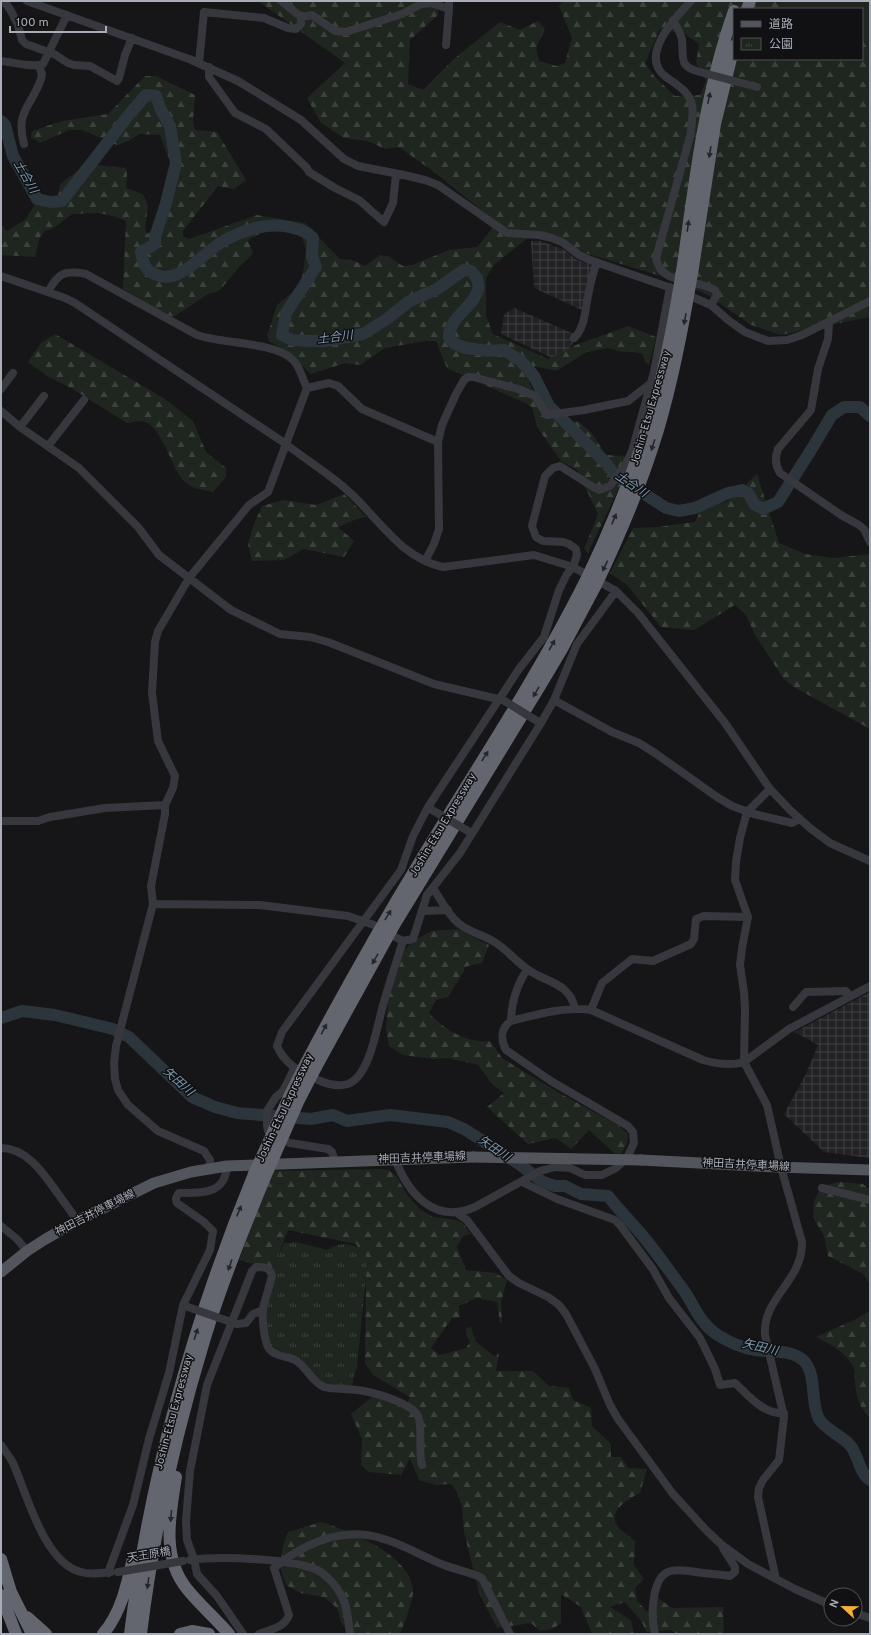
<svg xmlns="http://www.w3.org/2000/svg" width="871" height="1635" viewBox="0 0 871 1635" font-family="Overpass,'Noto Sans JP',sans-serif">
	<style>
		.industrial { fill: url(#industrial-grid) }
		.green { fill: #1e261f }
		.forest { fill: url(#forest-firs); fill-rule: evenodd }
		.park { fill: url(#park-tufts) }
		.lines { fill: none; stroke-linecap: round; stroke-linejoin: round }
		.river { stroke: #2c353c; stroke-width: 12 }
		.minor { stroke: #37383d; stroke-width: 8 }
		.major { stroke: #53555c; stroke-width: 11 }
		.highway { stroke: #63666e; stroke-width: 12 }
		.minor-bridge { stroke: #37383d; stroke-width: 8 }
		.major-bridge { stroke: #53555c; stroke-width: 11 }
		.highway-bridge { stroke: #63666e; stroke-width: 12 }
		.oneway { fill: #26262a }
		.labels { text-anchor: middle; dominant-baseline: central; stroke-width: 3; stroke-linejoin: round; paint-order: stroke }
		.street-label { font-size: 11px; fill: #a8adb8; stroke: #111113 }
		.water-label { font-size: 12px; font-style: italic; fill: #7f9bb3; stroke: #111113 }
	</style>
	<defs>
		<pattern id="industrial-grid" width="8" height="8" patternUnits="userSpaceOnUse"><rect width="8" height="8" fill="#222225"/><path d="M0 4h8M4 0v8" fill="none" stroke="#3f3f43"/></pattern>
		<pattern id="forest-firs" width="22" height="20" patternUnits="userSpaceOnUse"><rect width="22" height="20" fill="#1e261f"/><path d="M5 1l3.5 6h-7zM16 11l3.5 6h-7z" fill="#3c433d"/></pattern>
		<pattern id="park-tufts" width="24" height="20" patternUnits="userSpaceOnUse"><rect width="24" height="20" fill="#1e261f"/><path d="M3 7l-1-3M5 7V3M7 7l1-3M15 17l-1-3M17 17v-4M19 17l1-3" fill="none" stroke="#3c433d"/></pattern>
	</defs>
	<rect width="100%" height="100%" fill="#161618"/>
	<path class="industrial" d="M531,241h9l23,8 14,11 16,5 -11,45 -48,-22z
		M514,308l60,26 -1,9 -12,19 -60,-28 3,-20z
		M870,992v166l-46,-6 -40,-38 22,-40 12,-29 -23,-13z"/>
	<path class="green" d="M780,1h90v42l-8,-2v-32h-78l-3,-4z"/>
	<path class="forest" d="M258,1h181l-1,14 -28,25 -2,44 15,6 32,-32 45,-36 20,8 18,-9 7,8 -9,19 3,13 18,5 8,-3 7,-25 -13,-32 4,-5h217l1,4 3,4h-50v50h128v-18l8,2v274l-89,18 -30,-10 -45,-31 -42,-17 -79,-24 -43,-21 -17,8 -31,25 -8,13v38l7,18 55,25 28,-14 52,-19 28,11 -7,28 -3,-2 -4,-9 -8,-2h-12l-14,-4 -21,4 -31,19 -21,-5 -6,18 24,34 26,4 12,10 15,23 18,1 3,15 -39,82 -4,-4 14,-35 -21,-44 -16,-9 -24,-34 -5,-20 -7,-4 -78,-35 -11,-27h-11l-40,7 -25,17 -15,-2 -34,11 -26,-24 -16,-9 -2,-5 10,-31 22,-18 4,-14 3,-23 -4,-13 -14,-6 -24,-1 -5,4 -11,6 5,13 -4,5 -8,7 -21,25 -12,4 -33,22h-7l-45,-27 3,-68 -12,-5 -16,-3 -26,1 -18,14 -9,3 -5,6 -5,20 -34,-2v-30l6,6 18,-11 10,-16 23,-8 2,-12 27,-20 39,4 1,6 -1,14 17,6 5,12 -3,23 2,5 5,-4 20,-63 -12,-32 -20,-1 -14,8 -9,3 -35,-15h-13l-29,13 -9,-6 1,-6 30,-10 46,-7 37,-38h11l39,19 -2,27 2,8 22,2 29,48 -12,9 -16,-3 -35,45v5l6,3 68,-24 48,8 35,36 12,1 13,6 15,-11 9,2 14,9 9,-1 37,-15 28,-3 14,-17 3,-10 -60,-48 -35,-25 -14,2 -17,-8 -24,-3 -23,-15 -14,-25 38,-35zM660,29l25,5 14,10 -3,19 10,18 -6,14 -25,1 -20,-19 -10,-14z
		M55,334l110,65 28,22 13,31 20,16v9l-13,15c-10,-2 -20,-3 -28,-10 -15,-13 -23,-62 -46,-61 -4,0 -8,2 -12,2l-56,-35 -24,-12 -19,-14 13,-19z
		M757,474l22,69 26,11 28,4 37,-4v175l-78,-43 -9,-8 -28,-43 -9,-20 -11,-10 -41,25 -33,-3 -34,-42 -17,-12 23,-45 24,-1 38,-5 6,-13 27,-8z
		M344,494l22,23 -9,2 -19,8 16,14 -10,16 -40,-8 -20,11 -32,1 -4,-17 5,-18 9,-20 21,-6 33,5z
		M457,929l32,16 -7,18 -18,4v4l-16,26 -12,3 -7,13c15,16 39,31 61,28l12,17 59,36 57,31 10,9 -1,10 -6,10h-6l-26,-24 -18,19 -15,-11 -28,6 -41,-37 17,-14 -11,-8 -15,-20 -30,-7 -15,1 -30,-4 -14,-9 -3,-17 2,-28 17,-52 11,-10 16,-8z
		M381,1169l8,1 7,6 12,20 12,13 13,8 18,2 11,3 9,12 -8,2 -6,11 9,23 29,3 12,7 -6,22 1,20 -2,1 -3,-21 -20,-4 -18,8 1,11 -8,1 -21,30 8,7 27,-7 4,-6 -4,-8v-6l5,-1 5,15 18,14 5,-3 -3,18h37l16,15 20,2 4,12 18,8 1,18 19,18v13h10l7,11 19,1 -7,24c-11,6 -34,18 -22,34 4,5 12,9 17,14l-1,24 10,14 -9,9 2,13 11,11 10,-14 14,10 51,-1 1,27h-48l-5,-4 -25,2 -4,-10 -17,-20 -15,5 21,13 3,14h-43v-3l-10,-24 -20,-13v29l-9,6 -12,2 -9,-8 -34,5 -18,-35 -15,-61 -2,-25 -5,-15 -6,-8 -15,1 -17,-5 -9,-22 -9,17 -32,-3 -8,-7 1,-26 -11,-25 22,-18 32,12 5,-11 -37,-22 -8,-12 1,-81 -2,-26 -8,-12 -68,-14 -15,39 -34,-9 32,-89z
		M840,1182l23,2 7,6v94l-7,-10 -35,-18 -4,-20 -11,-19 1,-16 8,-15z
		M870,1311v107c-11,-11 -14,-21 -15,-37 -1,-4 0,-9 -1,-12 -6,-16 -24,-25 -38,-32l38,-17z
		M321,1522c29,9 93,34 92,71 -1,12 -9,30 -13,41h-49l-9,-10 -5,-16 -13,-11 -23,-4 -15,-8 -6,-18 3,-22 5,-13z"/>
	<path class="park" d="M296,1242l31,8c12,-8 27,-8 38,3l2,13 -10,102 -3,7 -2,13 -26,-2 -22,-21 -34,-18 -5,-37 7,-39 12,-28z"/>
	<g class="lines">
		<path class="river" d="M1,121l4,4 8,31 24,43 14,3 11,-1 66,-85 18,-21 10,1 5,14 9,16 6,37 -10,40 -11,34v7l-14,8c3,13 3,18 16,23 23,10 49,-25 68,-35 20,-10 42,-18 64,-13 12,3 16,3 24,11l-1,18 4,11 -30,46 -4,22 10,5 19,1h14l38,-7 24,-15 21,-17 29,-13 27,-19 7,1 6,7c1,3 2,8 1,12 -5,18 -29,27 -29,47l6,7 11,4 23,3 15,-1 17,11 13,15 15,30 56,56 9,12 52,34 13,3 16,-3 33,-15 14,-3 7,4 5,10 9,5 15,-7 33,-52 21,-35 12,-8h16l10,9
			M1,1018l21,-7 33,4 58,14 16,8 63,60 23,10 22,6 74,6 22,-4 14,6 43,-6 58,7 16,7 55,35 24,18 12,4h10l16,8 27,2c11,14 23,26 34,39 14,17 27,35 40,53 12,16 16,33 34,46 11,7 26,14 39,16 15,2 37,-1 49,11 13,14 6,41 15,58 5,9 22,17 30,25 10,10 9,28 21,36"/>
		<path class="minor" d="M2,1l5,4 4,6 7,14 4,15 4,4 28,10 14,9 6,2 16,1 27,15 2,-3 6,-23 7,-17
			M27,1l162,58 49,22 63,39 43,39 14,7 46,9 21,5 13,5 69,48 32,2 13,3 10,4 17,13 11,5 84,29
			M281,1l20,16 11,-2 23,16 11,1 56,-18 19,-10 10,-1 18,6v-8
			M691,1c-16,17 -53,55 -25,76 11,8 23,14 26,28 2,9 -1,20 -1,28l-35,125c5,28 39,20 59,32l2,5 -6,10
			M673,20c3,6 9,14 9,21 2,18 -4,25 18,31
			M446,45l3,-36
			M1,61c12,1 31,7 42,3l24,-49
			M199,63l5,-51 60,6 24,10 8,1 5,-5v-7
			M209,67v10l26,36 31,16 41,39 2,4 26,16 24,12 25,22 9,-19 3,-29
			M24,144c-9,-33 8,-38 17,-65l1,-5 -3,-8
			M1,276l64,22 10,5 211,141c20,16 42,29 61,46 31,27 53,68 96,77l91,-12 39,12 43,24 22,22 87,110 45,66 20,21 20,18 20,15 40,18
			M48,292c10,-19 16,-22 38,-18l111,61c26,9 78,7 96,25 8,8 9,19 14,28
			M685,294l26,11 17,15 17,12 23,9 19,-1 15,-5 68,-34
			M829,322l-1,17 -10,30 -7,41 -33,39c-3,8 -3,16 2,24l61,42 18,10 5,4 6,13
			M574,338c11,-10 11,-28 14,-42 2,-11 5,-23 9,-34
			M1,389l12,-16
			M1,411l19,16 59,41 59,59 21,28 72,55 49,24 30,3 18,5 106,42 68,16
			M20,427l24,-31
			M48,446l36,-46
			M425,561l9,-17 5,-15 -1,-87 4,-17 14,-31 8,-14 4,-3h5l45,12 17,7 12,19 37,-5 44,-9 22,-17
			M554,700l58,32 27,11 16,10 62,44 15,9 22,8 38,9 8,-4
			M770,789l-23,23 -7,26 -4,24 -1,18 13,37 -6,31 -2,17 4,27 1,17 -1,53 23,43 14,62 21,75c1,39 -40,56 -37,93l19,82 -5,43 -16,20 -4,8 -1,9 18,82
			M1,821h37l12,-4 55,-9 60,-3
			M433,888c6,9 16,27 23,33 9,10 23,12 35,19 14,7 23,20 36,29 17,13 43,13 48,40
			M153,904l107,1 88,11 26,9
			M423,911l25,-1
			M395,937l8,4 10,-2 14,-44 33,-42 81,-130 13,-23 23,-56 39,-53
			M403,941c-7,22 -14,43 -20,64 -6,21 -13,71 -35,79 -10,3 -21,0 -30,-4 -18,-9 -32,-14 -41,-34l5,-14 119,-162 12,-34 15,-29 91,-138 25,-32 15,-47 8,-16 6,-7 4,-12 -1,-6 -7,-5 -6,-2 -20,-1 -7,-4 -4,-11 13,-50 8,-8 7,-2 33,21 6,3 11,-4 16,-22 6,-13 22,-79 16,-85
			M793,1007l13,-15 40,-1 4,5
			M591,1010l11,-27 30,-24 21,2 38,-17 3,-5 2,-20 8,-3 44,1
			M511,1021c0,-17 6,-37 16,-51
			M294,1069l-11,22 -7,6 -9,14v15l1,5 5,5 17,7 38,6 4,3 3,9
			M1,1148c27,0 44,28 58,47 6,9 13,17 18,26
			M395,1159c13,34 39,66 80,48l65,-36 15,-4 15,1 15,7h17l14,-7 11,-10 7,-15 -1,-11 -5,-6 -77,-45 -45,-31c-5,-10 -6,-22 5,-29 23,-6 56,-15 80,-11l112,50c14,4 27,6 41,2l45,-33 81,-43
			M209,1168l1,-8 -6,-9 -46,-20 -30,-26 -10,-15 -3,-11 -1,-16 2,-17 37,-142 -2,-18 14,-72v-9l8,-17 2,-12 -17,-35 -6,-48 3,-51 3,-11 31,-53 60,-73 19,-13 39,-104 22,-5 9,3 24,23 76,33
			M522,1182l35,17 58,21 5,5 32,43 17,30 31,40 15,31 5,16 15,-2c14,13 29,32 49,30
			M822,1188l48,12
			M457,1213l10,7 42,56 10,7 29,14 11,8 7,9 29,55 15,36 8,14 55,75 34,37 15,14 26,19 47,25 36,16
			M1,1226l16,13 10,12
			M229,1321l8,3 9,-1 7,-9 10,-4
			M1,1445c4,6 9,12 12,18 14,31 31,100 68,109 10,3 20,1 30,0
			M190,1560c27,-4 108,-2 131,12 8,6 16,15 20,23 7,11 7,26 9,39
			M108,1573l25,-68 16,-66 20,-66 14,-68 27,-55 3,-19 -9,-9 -27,-19c-2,-4 -1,-6 2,-10 22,0 46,2 48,-27
			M855,1613l15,5
			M243,1634l-26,-38 -20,-22 -3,-15 -7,-19 -1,-19 4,-50 17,-86 45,-114 4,-4c8,0 14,0 16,9 -3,11 -6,21 -9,32 -1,9 1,36 7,42 6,7 17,6 25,10 12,7 16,21 29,27 10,3 23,1 33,3 16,2 53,12 61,26 5,9 0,36 4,49
			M259,1634c12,-5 25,-6 30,-19l-15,-47c26,-22 59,-37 93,-33 27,4 52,20 77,30 13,5 26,7 38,13l28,56
			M655,1634c-3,-12 -3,-25 -1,-37 5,-29 17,-29 42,-25 11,2 23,2 34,4l5,-4v-5l-12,-19"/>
		<path class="major" d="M641,1160l135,7 94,3
			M1,1272l26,-21 17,-11 33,-19 77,-38 37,-11 36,-6 246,-9"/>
		<path class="highway" d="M747,9l3,-8
			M683,265c12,-86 22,-172 51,-254
			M693,267l22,-143 19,-78
			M306,1063c36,-68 73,-134 113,-200 57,-94 118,-185 167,-283
			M316,1067l77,-140 147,-241 22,-37 34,-64
			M176,1477c-6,38 -15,80 11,112 13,16 29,30 42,45
			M1,1559l10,33 21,42
			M1,1595l15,39
			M27,1617l19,17
			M103,1634c18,-21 24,-49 30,-76
			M130,1634c20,-159 63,-312 124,-460
			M141,1634c12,-99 34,-197 63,-293 17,-56 39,-110 61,-164
			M180,1634l12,-3 17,3"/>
		<path class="minor-bridge" d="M700,72l57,15
			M503,700l34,21
			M432,810l36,21
			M188,1307l40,14
			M118,1572l65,-11"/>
		<path class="major-bridge" d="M473,1157l168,3"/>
		<path class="highway-bridge" d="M586,580c29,-60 53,-121 71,-184 11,-43 19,-87 26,-131
			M596,585c24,-50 46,-102 62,-155 16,-54 26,-108 35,-163
			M254,1174l35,-77 17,-34
			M265,1177l33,-75 18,-35"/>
	</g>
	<defs><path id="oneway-solid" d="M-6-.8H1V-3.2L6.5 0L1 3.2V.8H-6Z"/></defs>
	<g class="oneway">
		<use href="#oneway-solid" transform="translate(709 98) rotate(-78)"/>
		<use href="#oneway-solid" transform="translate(710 152) rotate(99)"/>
		<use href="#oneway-solid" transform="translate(688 226) rotate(-82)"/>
		<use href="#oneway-solid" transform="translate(685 319) rotate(100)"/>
		<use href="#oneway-solid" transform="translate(653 445) rotate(108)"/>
		<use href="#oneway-solid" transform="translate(614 519) rotate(-67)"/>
		<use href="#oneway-solid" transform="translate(605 566) rotate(116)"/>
		<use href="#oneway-solid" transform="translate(552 645) rotate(-61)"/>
		<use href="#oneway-solid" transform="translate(536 692) rotate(121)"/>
		<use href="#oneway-solid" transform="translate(485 756) rotate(-58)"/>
		<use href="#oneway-solid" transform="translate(388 915) rotate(-59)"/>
		<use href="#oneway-solid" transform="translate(375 959) rotate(120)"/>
		<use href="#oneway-solid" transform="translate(324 1029) rotate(-62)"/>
		<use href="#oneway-solid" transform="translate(239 1211) rotate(-68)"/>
		<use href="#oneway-solid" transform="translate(230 1265) rotate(109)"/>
		<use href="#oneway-solid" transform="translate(196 1334) rotate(-72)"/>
		<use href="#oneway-solid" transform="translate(171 1516) rotate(95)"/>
		<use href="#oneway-solid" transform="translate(148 1583) rotate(98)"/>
	</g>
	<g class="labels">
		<g class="street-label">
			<text transform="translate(651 408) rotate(-74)">Joshin-Etsu Expressway</text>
			<text transform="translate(443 825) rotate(-59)">Joshin-Etsu Expressway</text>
			<text transform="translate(285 1108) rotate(-65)">Joshin-Etsu Expressway</text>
			<text transform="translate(422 1158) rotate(-2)">神田吉井停車場線</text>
			<text transform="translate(746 1165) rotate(3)">神田吉井停車場線</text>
			<text transform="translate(95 1213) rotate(-27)">神田吉井停車場線</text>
			<text transform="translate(174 1412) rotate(-75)">Joshin-Etsu Expressway</text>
			<text transform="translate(149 1555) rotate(-9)">天王原橋</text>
		</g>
		<g class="water-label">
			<text transform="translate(25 177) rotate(60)">土合川</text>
			<text transform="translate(335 338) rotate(-7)">土合川</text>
			<text transform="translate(631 485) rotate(34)">土合川</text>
			<text transform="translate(178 1082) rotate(42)">矢田川</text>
			<text transform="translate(494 1149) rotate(34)">矢田川</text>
			<text transform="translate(760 1348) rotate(13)">矢田川</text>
		</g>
	</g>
	<rect width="871" height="1635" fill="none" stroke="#a8adb8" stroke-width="4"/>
	<rect x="733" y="8" width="130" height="52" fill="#111113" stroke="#4d4f55"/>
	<rect x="741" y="21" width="20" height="6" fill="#53555c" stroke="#4d4f55"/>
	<text x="769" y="28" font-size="12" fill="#a8adb8">道路</text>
	<rect x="741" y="38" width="20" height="12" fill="url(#park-tufts)" stroke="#4d4f55"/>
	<text x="769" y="48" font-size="12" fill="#a8adb8">公園</text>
	<g transform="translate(843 1607) rotate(292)"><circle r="19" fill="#111113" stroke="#4d4f55"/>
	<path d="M0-3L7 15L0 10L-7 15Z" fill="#f2b134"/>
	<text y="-6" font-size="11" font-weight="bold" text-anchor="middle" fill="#a8adb8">N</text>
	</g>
	<path d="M10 26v6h96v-6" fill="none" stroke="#a8adb8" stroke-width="2"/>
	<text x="16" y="26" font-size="12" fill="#a8adb8" stroke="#111113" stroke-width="3" paint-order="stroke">100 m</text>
</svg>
